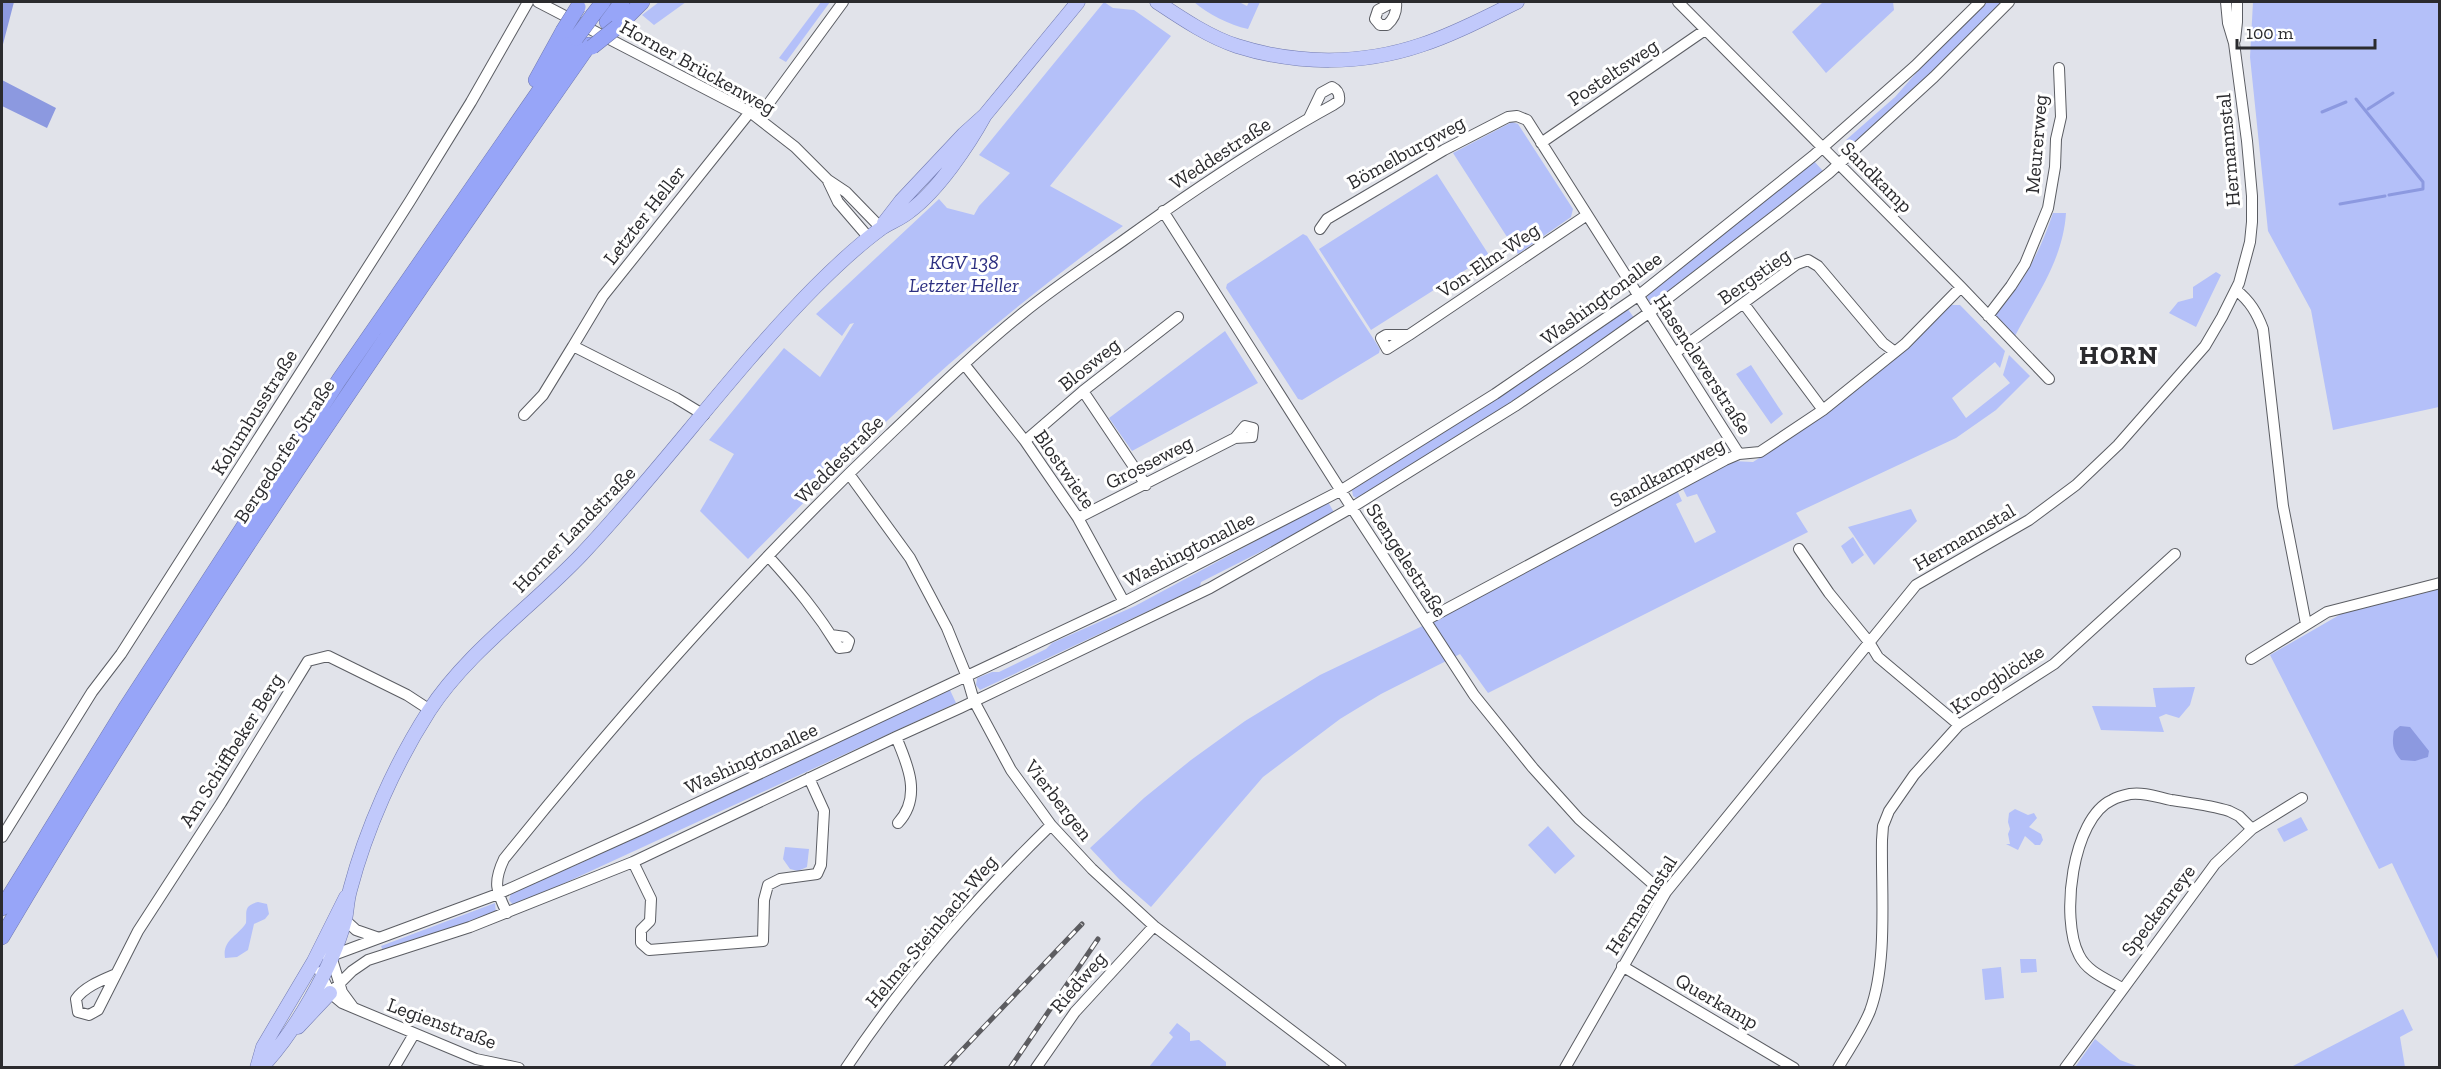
<svg xmlns="http://www.w3.org/2000/svg" width="2441" height="1069" viewBox="0 0 2441 1069" font-family="'Zilla Slab',serif">
	<style>
		.green { fill: #b4c0f9 }
		.water { fill: #8c99e0 }
		.lines { fill: none; stroke-linecap: round; stroke-linejoin: round }
		.stream { stroke: #8c99e0; stroke-width: 3 }
		.minor-casing { stroke: #5b5d63; stroke-width: 12 }
		.major-casing { stroke: #717ab1; stroke-width: 15 }
		.highway-casing { stroke: #717ab1; stroke-width: 16 }
		.minor { stroke: #fff; stroke-width: 10 }
		.major { stroke: #c1c9fb; stroke-width: 14 }
		.highway { stroke: #97a5f8; stroke-width: 15 }
		.rail-casing { stroke: #5c5c60; stroke-width: 5 }
		.rail { stroke: #fff; stroke-width: 3; stroke-dasharray: 9; stroke-linecap: butt }
		.highway-bridge-casing { stroke: #717ab1; stroke-width: 16; stroke-linecap: butt }
		.highway-bridge { stroke: #97a5f8; stroke-width: 15 }
		.labels { text-anchor: middle; dominant-baseline: central; stroke-width: 6; stroke-linejoin: round; paint-order: stroke }
		.street-label { font-size: 20px; fill: #2b2b2e; stroke: #fff }
		.park-label { font-size: 20px; font-style: italic; fill: #2c2f81; stroke: #fff }
		.district-label { font-size: 26px; font-weight: bold; letter-spacing: 1.5px; fill: #2b2b2e; stroke: #fff }
	</style>
	<rect width="100%" height="100%" fill="#e1e3ea"/>
	<path class="green" d="M659,2h27l-32,23 -12,-10z
		M821,2h9l-44,60 -7,-4z
		M1104,2l9,6 21,2 37,26 -121,150 73,40c-60,44 -119,90 -175,139 -70,62 -135,128 -200,194l-48,-48 34,-57 -25,-14 75,-92 36,29 34,-54 -4,1 -8,12 -26,-22 123,-115 8,9 27,7 5,-9 31,-33 -31,-18z
		M1194,2h45l8,4 2,-4h11l-12,27c-19,-4 -40,-15 -54,-27z
		M1823,2h70l1,8 -68,63 -34,-41z
		M1987,2h15l-73,75 -75,68 -8,-5 49,-43 36,-41z
		M2253,2h186v405l-106,23 -22,-120 -43,-79 -18,-174z
		M1512,122l6,2 55,85 -2,8 -53,37 -65,-101z
		M1813,160l10,11 -58,48 -111,83 -5,-1 -2,-4 1,-5z
		M1437,174l52,81 -118,75 -52,-81z
		M2053,213h13c-3,48 -31,84 -52,125l-20,-22c28,-30 46,-64 59,-103z
		M1303,234l4,2 73,113 -1,4 -77,47 -4,-1 -72,-111 1,-4z
		M2216,272l5,3 -25,52 -27,-14 9,-11 15,-4v-11z
		M1951,305h9l45,46 -5,17 -5,-6 -43,36 14,20 44,-35 -7,-8 6,-20 21,21 -34,34 -40,28 -160,75 12,19 -320,161 -28,-39 -79,40 -41,25 -77,58 -112,130 -32,-28 -29,-31 54,-50 47,-38 54,-39 75,-46 117,-56 240,-129 5,11 -6,3 19,39 21,-11 -19,-38 -10,3 -5,-10 50,-26 21,1 42,-27 67,-49z
		M1627,308l8,11 -56,40 -221,140 -5,-3 -1,-6z
		M1225,331l33,52 -126,68 -23,-33z
		M1751,365l32,49 -12,10 -35,-50z
		M1328,502l7,12 -134,68 -1,4 -22,11 -198,93 -4,-5 1,-7 15,-6h7l47,-23 6,-6 83,-37z
		M1911,509l6,12 -43,44 -26,-38z
		M1853,537l11,18 -12,9 -11,-18z
		M2439,589v372l-47,-98 -13,6 -109,-214 71,-41z
		M2195,687l-5,18 -11,13 -13,-4 -7,3 5,15 -63,-2 -9,-24 64,1 -3,-19z
		M950,690l6,13 -439,202 -3,1 -5,-6 2,-7 70,-30z
		M2015,809l13,6 6,-2 3,5 -8,9 12,7 2,6 -3,5h-5l-10,-9 -7,14 -12,-6h4l-2,-10 2,-5 -2,-7 1,-9z
		M2301,817l7,13 -24,12 -7,-13z
		M1548,826l27,30 -20,18 -27,-29z
		M785,847l24,2 -2,18 -9,4 -8,-2 -7,-10z
		M258,902l9,2 2,10 -4,5 -11,5 -6,26 -11,7 -12,1c-3,-18 13,-22 21,-35 1,-11 -3,-17 12,-21z
		M495,903l1,10 -4,3 -109,35 -2,-5z
		M2020,959h16l1,13 -16,1z
		M2001,967l3,31 -19,2 -3,-31z
		M2403,1009l10,21 -13,7 5,30h-114z
		M1177,1023l13,10v8l9,-1 27,22v5h-77l24,-30 -4,-4z
		M2095,1039l25,21 19,7h-64z"/>
	<path class="water" d="M2,2h12l-12,46z
		M2,80l54,28 -9,20 -45,-22z
		M2400,726l10,1 19,24 -1,6 -13,4 -14,-1c-9,-10 -9,-17 -7,-29z"/>
	<g class="lines">
		<path class="stream" d="M2356,99l67,83v7l-34,6
			M2368,109l25,-16
			M2322,112l24,-10
			M2340,204l45,-8"/>
		<g class="minor-casing">
			<path id="minor" d="M538,2l212,110 45,35 33,33 18,12 35,36
				M1393,2l-15,8 -3,9 5,6h7c7,-6 10,-14 9,-23
				M1678,2l283,285 88,92
				M2235,40l2,-18v-20
				M758,118l85,-116
				M1541,143l164,-113
				M828,181l10,21 31,36
				M1163,211l187,294 124,190 59,73 46,51 74,65 13,8
				M1320,229l7,-10 117,-69 64,-33 9,-1 10,4 212,334
				M2236,290c14,11 21,23 27,39l20,177 23,118
				M1744,304l79,106
				M1988,316l23,-30 14,-22 23,-56 7,-41 1,-28 5,-22 -2,-49
				M1409,335l-22,14 -6,-11 5,-3h23l178,-120
				M573,346l30,-50 147,-184
				M1675,353l122,-89 11,-4 10,6 65,77 12,9
				M964,364l61,77 53,77 46,84
				M1083,391l63,94
				M524,415l19,-20 30,-49 103,52 28,17
				M1025,441l58,-50 95,-74
				M849,474l61,84 37,70 20,49 7,24 37,69 40,55 41,44 62,57 187,142
				M1078,518l157,-80 17,-1 1,-9 -8,-2 -10,12
				M1799,549l30,44 40,49 9,15 81,68
				M768,556c28,31 49,56 71,92l8,-1 2,-6 -4,-4 -14,-2
				M1426,620l299,-160 14,-6 21,-2 63,-42 82,-66 56,-57
				M2251,659l76,-47 113,-29
				M896,737c12,28 26,60 2,86
				M2,837l90,-145 29,-38 289,-453 61,-99 57,-100
				M633,862l18,37 -1,22 -9,9v13l8,7 114,-9 1,-41 4,-15 12,-6 37,-5 4,-9 3,-54 -15,-33
				M507,913c-11,-22 -14,-31 -3,-54 120,-149 246,-292 385,-424 43,-41 87,-84 134,-122 32,-26 67,-49 101,-73 68,-49 136,-95 209,-135l6,-4c1,-7 -1,-11 -7,-14l-11,6 -12,25
				M345,920l11,10 23,8
				M331,956l11,36 11,15
				M328,957l170,-63 144,-65 482,-227 216,-111 155,-97 143,-98 175,-140 102,-90 65,-64
				M1622,966l172,102
				M320,972l10,21 12,10 134,56 43,9
				M116,974c-14,6 -32,13 -40,25l2,13 11,3 9,-5 40,-79 83,-128 87,-142 20,-5 79,39 23,15
				M2122,988c-15,-9 -35,-16 -43,-33 -19,-36 -7,-137 33,-155 5,-3 13,-5 18,-6 14,-2 27,3 41,6 19,3 39,5 58,11l10,5 13,13
				M330,993l22,-22 16,-11 102,-33 163,-65 263,-125 64,-29 250,-120 141,-80 164,-102 66,-45 69,-49 131,-101 48,-38 105,-96 75,-75
				M394,1068l20,-34
				M846,1068c59,-89 129,-169 205,-243
				M1036,1068l39,-56 79,-86
				M1565,1068l101,-176 250,-307 113,-65 47,-35 42,-40 87,-99 17,-29 17,-34 11,-41 2,-20v-26l-5,-55 -13,-98 -6,-20 -2,-21
				M1838,1068c11,-19 24,-37 32,-57 18,-49 11,-118 12,-171l1,-14 6,-15 25,-36 45,-50 95,-61 121,-110
				M2065,1068l150,-204 37,-35 50,-31"/>
		</g>
		<g class="major-casing">
			<path id="major" d="M1157,2c24,16 52,35 80,44 60,19 125,19 184,-1 34,-11 65,-28 96,-43
				M884,223l17,-22 63,-67 21,-19 93,-113
				M298,1027l32,-34
				M257,1068l6,-21 51,-86 32,-64
				M261,1068c34,-36 71,-100 84,-148 2,-10 2,-20 5,-30 16,-61 45,-126 79,-179 38,-59 104,-105 153,-157 81,-86 150,-183 233,-267 20,-20 41,-40 64,-57 9,-7 22,-11 31,-19 28,-21 58,-65 75,-96"/>
		</g>
		<g class="highway-casing">
			<path id="highway" d="M593,15l10,-13
				M607,22l15,-20
				M617,27l25,-25
				M536,80l27,-49
				M2,908l125,-202 212,-326 237,-342
				M2,937c181,-307 383,-600 587,-892"/>
		</g>
		<use href="#minor" class="minor"/>
		<use href="#major" class="major"/>
		<use href="#highway" class="highway"/>
		<g class="rail-casing">
			<path id="rail" d="M945,1068l137,-144
				M1010,1068l88,-129"/>
		</g>
		<use href="#rail" class="rail"/>
		<g class="highway-bridge-casing">
			<path id="highway-bridge" d="M563,31l15,-24
				M576,38l17,-23
				M592,47l25,-20"/>
		</g>
		<use href="#highway-bridge" class="highway-bridge"/>
	</g>
	<g class="labels">
		<g class="street-label">
			<text transform="translate(698 67) rotate(29)">Horner Brückenweg</text>
			<text transform="translate(1613 72) rotate(-34)">Posteltsweg</text>
			<text transform="translate(2036 144) rotate(-85)">Meurerweg</text>
			<text transform="translate(2228 150) rotate(-95)">Hermannstal</text>
			<text transform="translate(1406 152) rotate(-29)">Bömelburgweg</text>
			<text transform="translate(1220 153) rotate(-33)">Weddestraße</text>
			<text transform="translate(1877 177) rotate(45)">Sandkamp</text>
			<text transform="translate(644 215) rotate(-52)">Letzter Heller</text>
			<text transform="translate(1488 260) rotate(-34)">Von-Elm-Weg</text>
			<text transform="translate(1754 276) rotate(-35)">Bergstieg</text>
			<text transform="translate(1601 298) rotate(-36)">Washingtonallee</text>
			<text transform="translate(1089 364) rotate(-39)">Blosweg</text>
			<text transform="translate(1703 364) rotate(57)">Hasencleverstraße</text>
			<text transform="translate(254 412) rotate(-58)">Kolumbusstraße</text>
			<text transform="translate(284 451) rotate(-57)">Bergedorfer Straße</text>
			<text transform="translate(839 459) rotate(-45)">Weddestraße</text>
			<text transform="translate(1149 462) rotate(-27)">Grosseweg</text>
			<text transform="translate(1065 469) rotate(55)">Blostwiete</text>
			<text transform="translate(1667 472) rotate(-28)">Sandkampweg</text>
			<text transform="translate(574 529) rotate(-46)">Horner Landstraße</text>
			<text transform="translate(1964 537) rotate(-30)">Hermannstal</text>
			<text transform="translate(1189 549) rotate(-27)">Washingtonallee</text>
			<text transform="translate(1407 560) rotate(57)">Stengelestraße</text>
			<text transform="translate(1997 679) rotate(-34)">Kroogblöcke</text>
			<text transform="translate(231 750) rotate(-58)">Am Schiffbeker Berg</text>
			<text transform="translate(751 758) rotate(-25)">Washingtonallee</text>
			<text transform="translate(1059 800) rotate(52)">Vierbergen</text>
			<text transform="translate(1641 905) rotate(-57)">Hermannstal</text>
			<text transform="translate(2158 910) rotate(-53)">Speckenreye</text>
			<text transform="translate(931 931) rotate(-50)">Helma-Steinbach-Weg</text>
			<text transform="translate(1078 982) rotate(-49)">Riedweg</text>
			<text transform="translate(1717 1001) rotate(30)">Querkamp</text>
			<text transform="translate(442 1023) rotate(20)">Legienstraße</text>
		</g>
		<g class="park-label">
			<text x="964" y="262">KGV 138<tspan x="964" dy="23">Letzter Heller</tspan></text>
		</g>
		<g class="district-label">
			<text x="2119" y="355">HORN</text>
		</g>
	</g>
	<rect width="2441" height="1069" fill="none" stroke="#2b2b2e" stroke-width="6"/>
	<path d="M2237 39v9h138v-9" fill="none" stroke="#2b2b2e" stroke-width="3"/>
	<text x="2246" y="39" font-size="18" fill="#2b2b2e" stroke="#ffffff" stroke-width="4.5" paint-order="stroke">100 m</text>
</svg>
